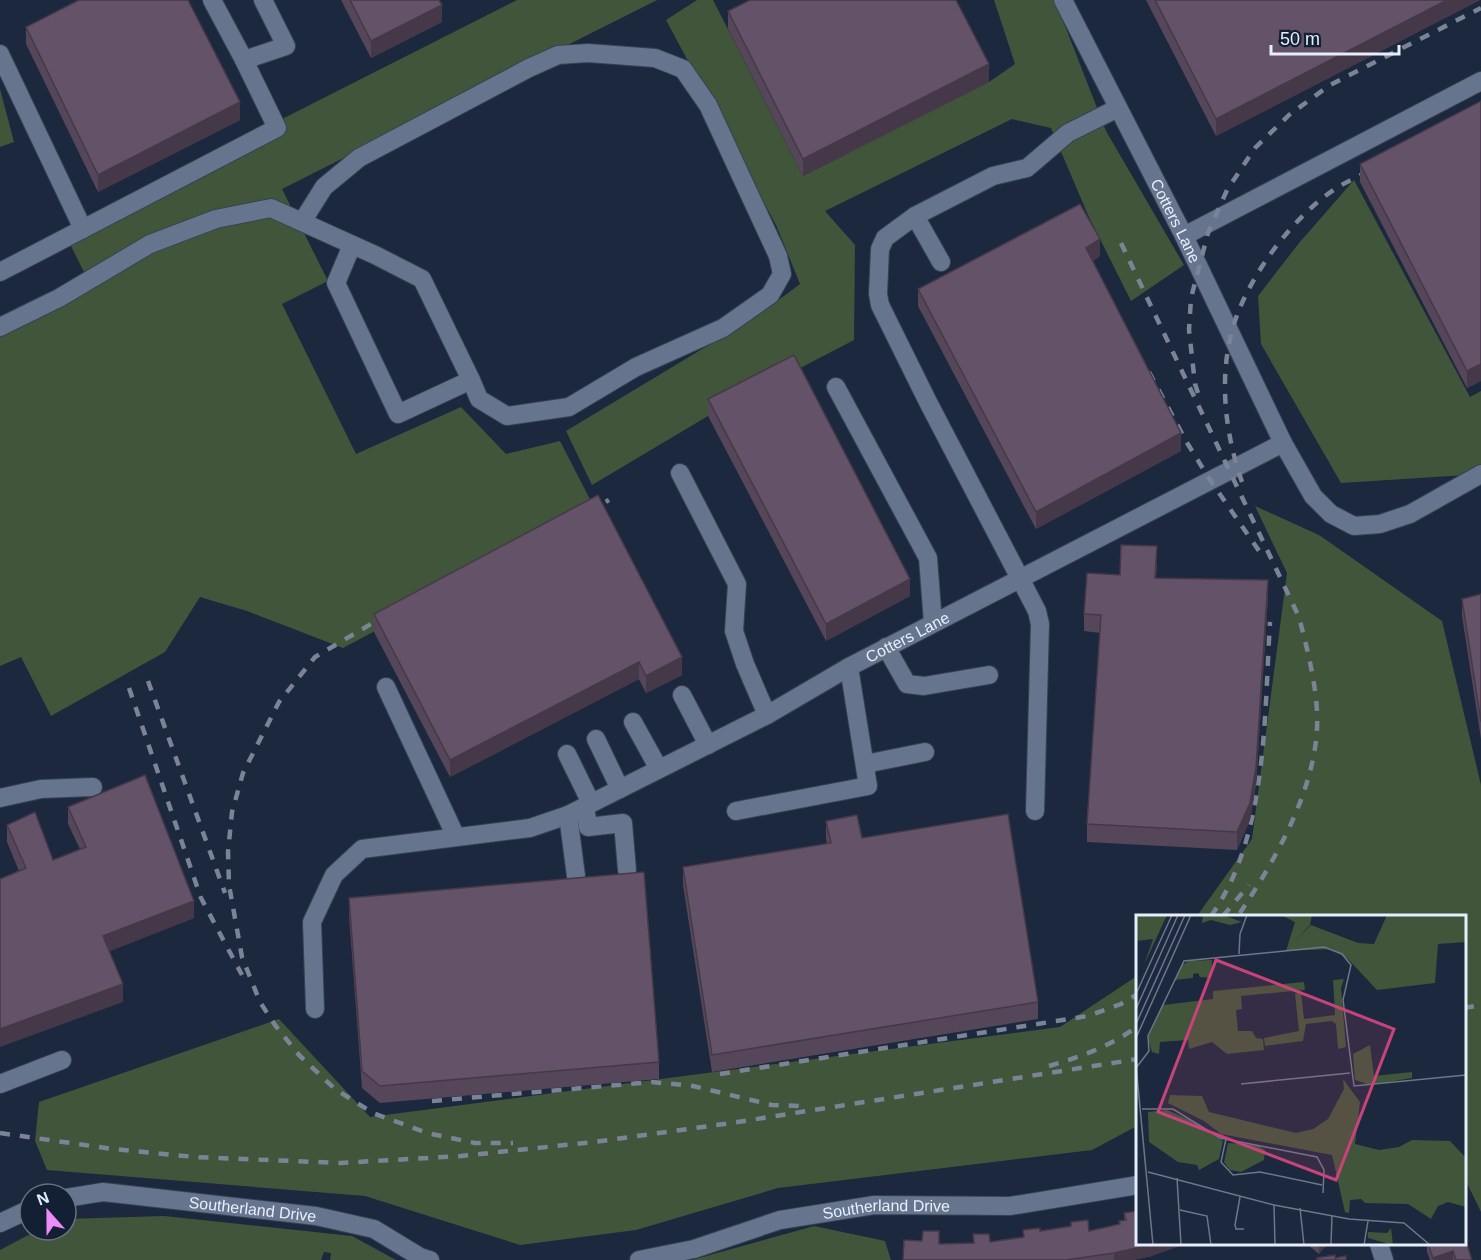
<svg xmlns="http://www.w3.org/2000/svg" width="1481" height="1260" viewBox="0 0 1481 1260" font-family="Helvetica,sans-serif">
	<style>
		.forest { fill: #41553b }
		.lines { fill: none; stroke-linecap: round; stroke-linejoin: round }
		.minor-casing { stroke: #374253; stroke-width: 20 }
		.minor { stroke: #66748d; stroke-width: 18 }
		.rail { stroke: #7a8496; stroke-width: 4.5; stroke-dasharray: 10 10; stroke-linecap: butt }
		.wall { fill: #554759 }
		.shaded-wall { fill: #453949 }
		.building { fill: #635268; stroke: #453949; stroke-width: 1.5 }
		.labels { text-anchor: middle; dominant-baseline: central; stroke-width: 6; stroke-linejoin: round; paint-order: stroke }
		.street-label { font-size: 16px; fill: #e6eefc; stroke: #131f32 }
		.inset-road { fill: none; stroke: #6d7789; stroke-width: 1.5 }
		.view { fill: #c9437b; fill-opacity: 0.15; stroke: #c9437b; stroke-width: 3 }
		.inset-edge { fill: none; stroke: #e6eefc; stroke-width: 3 }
	</style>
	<rect width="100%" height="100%" fill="#1c283d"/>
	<path class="forest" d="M517,0h140l-375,189 46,92 -46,23 74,150 105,-47 45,47 54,-13 37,72 -254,135 -96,-37 -47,-14 -35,55 -114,64 -30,-59 -21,9v-333l91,-47 -28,-56z
		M697,0h16l90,176 186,-94 26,-18 -21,-64h61l51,131 78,134 -53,36 -43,-86 -37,-87 -39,-9 -187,92 30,34 -1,95 -146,76 -116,69 -26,-54 191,-115 43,-32 -24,-59 -110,-205z
		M0,89l14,53 -14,5z
		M1354,180l116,217 11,-6v75l-15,9 -125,8 -80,-139 -3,-48 41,-53z
		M1255,506l64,29 123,86 39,164v427l-16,-33 -1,-263h-267l55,-77 35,-266z
		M1137,976v150l-45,24 -314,38 -142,42 -116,15 -155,-49 -318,-26 -12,-29 4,-39 240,-83 91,98 690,-90z
		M164,1216l188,20 44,24h-66l1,-7 -7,-1 -3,8h-321v-10l38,-20h28v-11z
		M814,1226l71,15 6,19h-199z"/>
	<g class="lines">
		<g class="minor-casing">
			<g id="minor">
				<path d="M212,0l32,60 42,-14 -23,-46"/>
				<path id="s1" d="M1063,0l121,236 99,207 30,53 18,18 23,12 26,-2 30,-10 71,-40"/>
				<path d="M0,54l83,175"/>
				<path d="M915,216l26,46"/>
				<path d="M302,222l22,-35 35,-29 170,-90 29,-13 30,-2 67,5 28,11 25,36 70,151 4,18 -12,21 -47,33 -87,39 -67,40 -62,9 -28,-17 -8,-19"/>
				<path d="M1184,236l297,-155"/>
				<path d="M0,272l277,-144 -33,-68"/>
				<path d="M0,327l59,-29 91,-54 66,-25 55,-11 104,47 47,24 49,101 -73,34 -62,-131 16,-38"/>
				<path d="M836,387l92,171 5,65"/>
				<path d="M680,473l57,111 -3,47 11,33 22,51"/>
				<path d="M886,647l21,37 17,2 65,-11"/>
				<path d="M386,687l70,150"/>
				<path d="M682,695l26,50"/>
				<path d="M633,722l26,47"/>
				<path d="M596,739l24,50"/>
				<path d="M567,754l24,49"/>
				<path d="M865,764l60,-12"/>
				<path d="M0,798l41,-9 52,-2"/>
				<path d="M585,806l3,21 35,-4 4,47"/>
				<path d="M736,811l132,-25 -19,-119"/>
				<path d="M1035,811l5,-187 -3,-13 -109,-209 -48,-97 -2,-11 2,-45 5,-11 30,-22 78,-40 34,-8 41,-35 50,-25"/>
				<path d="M568,815l8,61"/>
				<path id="s2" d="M315,1009l-3,-87 22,-47 28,-26 168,-21 38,-13 199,-100 82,-48 434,-224"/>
				<path d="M0,1084l62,-24"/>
				<path id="s3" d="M66,1198l37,-6 213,24 58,13 46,28 10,3"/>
				<path d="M0,1223l30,-14"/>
				<path d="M1379,1244l5,16"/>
				<path id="s4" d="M639,1260l55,-11 86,-29 94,-15 136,1 128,-21"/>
			</g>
		</g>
		<use href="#minor" class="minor"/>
		<path class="rail" d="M1121,243l178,374c8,31 16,62 18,94 4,71 -41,148 -79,205
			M1149,372l37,69 24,39 54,78
			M1198,393l-3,-9 -6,-54 2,-32 17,-65 19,-43 28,-42 34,-33 41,-30 151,-77
			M1242,482c-16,-46 -23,-99 -11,-147 12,-52 60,-117 104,-146 12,-8 27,-14 40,-21
			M588,511l21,-11
			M388,614l-73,43 -36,45 -36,71 -11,39 -4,40 1,33 13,72 18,45 15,23 24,30 36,34 38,24 54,20 48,10h38
			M148,681l77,212
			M129,688l72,210 41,77
			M1211,916c57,-80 53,-199 59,-294
			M1223,916l26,-31
			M1464,1008l17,-3
			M1049,1066c31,-9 62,-20 89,-40
			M720,1074l368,-58 33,-12 17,-10
			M432,1101l220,-19 41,4 79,19 30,1
			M0,1133l113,16 82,8 145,6 121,-7 133,-14 137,-19 407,-64"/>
	</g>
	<path class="wall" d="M341,0h98l3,22 -71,36z
		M1146,0h334l-264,136z
		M728,11l261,71 -186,94 -75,-147z
		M26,27l214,93 -142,72 -72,-148z
		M1481,101v280l-14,7 -107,-206v-18z
		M1100,256l-7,5 88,190 -145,78 -118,-223v-17z
		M708,399l202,197 -84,45 -118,-225z
		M598,495l84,180 -36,18 -7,-14 -189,98 -76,-145v-18z
		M1157,564l-1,14 112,19 -12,188 -6,35 -13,30 -150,-8v-18l13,-191 -16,-2v-17l36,-39z
		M1481,594v145l-19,-123v-17z
		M68,807l126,111 -85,33 14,51 -104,-131 -12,-29v-17l46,35 27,-11 -12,-25z
		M826,821l36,17 176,164v17l-326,53 -29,-187v-18l144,-23 -1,-6z
		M349,898l310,164v17l-279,24 -18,-15 -13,-172z
		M1124,1213l28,43 -19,4h-230l19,-19 17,3 51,-2 33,-5v-7l17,1 31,-5v-4l18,9 30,-7v-3l5,-1z
		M1307,1244h20l-8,10z
		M1427,1244h37l8,16h-42l-3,-8z"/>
	<path class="shaded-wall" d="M1447,0h33l-264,136v-17z
		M442,5v17l-71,36v-17z
		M989,64v18l-186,94v-17z
		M240,102v18l-142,72v-17z
		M1100,239v17l-14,9v-17z
		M1481,364v17l-14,7v-17z
		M1181,433v18l-145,78v-17z
		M910,579v17l-84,45v-17z
		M1268,580v17l-12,188 -6,35 -13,30v-18z
		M682,657v18l-36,18v-17z
		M639,662v17l-189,98v-17z
		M194,901v17l-91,36v-18z
		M123,984v18l-123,45v-18z
		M1154,1244h31l-33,12 -19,4h-19v-7z
		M1319,1244h8l-8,10z
		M1453,1251v9h-20v-2z"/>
	<path class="building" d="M79,0h109l52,102 -142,73 -72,-148z
		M350,0h89l3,5 -71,36z
		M750,0h206l33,64 -186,95 -75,-148z
		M1155,0h292l-231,119z
		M1481,101v263l-14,7 -107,-207z
		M1080,204l20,35 -14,9 95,185 -145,79 -118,-223z
		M794,355l116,224 -84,45 -118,-225z
		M598,495l84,162 -36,19 -7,-14 -189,98 -76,-146z
		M1121,545l36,1 -2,32 113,2 -12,188 -6,35 -13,29 -150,-8 14,-209 -17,-1 3,-41 33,2z
		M1481,594v128l-19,-123z
		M145,775l49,126 -91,35 20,48 -123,45v-150l26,-11 -19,-43 28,-13 18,48 33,-13 -18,-40z
		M1008,814l30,188 -326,53 -29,-188 148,-24 -5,-22 31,-6 5,23z
		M644,872l15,190 -279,24 -18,-15 -13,-173z
		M1137,1211v33h17l-40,9 -48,7h-163l1,-20 18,1 1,-10h16v13l35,-1 -1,-9h16l1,8 34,-5 -1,-7 17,-2v3l31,-5v-4l17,-2 1,11 31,-7 -1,-3 7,-1 -2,-7z
		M1464,1235l8,25h-16l-3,-9 -20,7 -5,-14h36z
		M1335,1255v3l11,-2v4h-29v-2z"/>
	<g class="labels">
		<g class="street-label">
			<text stroke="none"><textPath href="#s1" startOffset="248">Cotters Lane</textPath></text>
			<text stroke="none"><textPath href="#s2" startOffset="770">Cotters Lane</textPath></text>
			<text stroke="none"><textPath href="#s3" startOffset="188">Southerland Drive</textPath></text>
			<text stroke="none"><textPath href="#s4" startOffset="254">Southerland Drive</textPath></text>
		</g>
	</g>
	<g transform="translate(1136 915)">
		<rect width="330" height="330" fill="#1c283d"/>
		<path d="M0,0h31l-23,50 9,-26 -17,2zM67,0h20l19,7 -12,3 -19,-5 -9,3zM145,0h31l-2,10 -15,16 16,-16 47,18 16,1 13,-29h79v27l-28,2 -3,39 -58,7 -30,-32 -15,-9 -46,2 9,-29zM76,45l-1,18 -11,-1 -2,-4 -5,1v4l-18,2 7,-15 7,-4zM208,64l-3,9 5,59 -8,2 -2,-25 -4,-3 -26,3 -3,17 -38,5 -1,-8 35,-7 -4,-37 6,-2 3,27 31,-4 -2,-35zM168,67l1,8 -64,6 1,13 -6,1 2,21h14l4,7 7,1 1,11 -37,4 -15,-12 -23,7 -1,-9 -28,2 -1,12 -7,-2 -4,-14 15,-33 50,-6v-8zM234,130l4,31 38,-4v6l-42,7 -15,-5 -2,-26zM207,164l17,23 -5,42 24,6 20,-3 13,-7 38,1 16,17v49l-18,-5 -10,4 -7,13 -23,-15 -43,-1 -4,-4 -11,1 -1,13 -4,-1 -13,-57 -111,-21 -17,-13 -36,-18 2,-8 32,1 7,16 87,21 17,-4 15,-10 16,-30zM31,195l34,15 22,16 -4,18 -20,11 -2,-5 -19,-3 -29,-20 -1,-30zM92,228l29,2 8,5 -1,10 -23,12 -11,-2 -6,-8zM255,313l2,17 -25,-7v-6l19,1z" fill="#41553b"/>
		<path class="inset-road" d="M103,39l1,-20 7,-19M0,79l36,-79M0,94l42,-94M0,109l49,-109M0,123l55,-123M0,150l17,180M0,153l13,-17 -1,-15 36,-75 140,-14 18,7 9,11 -8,35 11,86 112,-11M105,169l109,-11M6,194h31l47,29 97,19 7,13 -1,23M90,224l-5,23 12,13 27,-3 62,13M12,257l126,33 75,14 55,4 26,22M41,263l4,67M104,282l-5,28 1,4h8M138,290l1,40M164,293l4,37M44,295l27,6 4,29M195,330l1,-30M228,330l4,-24"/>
		<path class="view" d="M80,45l178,69 -58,151 -178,-68z"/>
		<rect width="330" height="330" class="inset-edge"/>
	</g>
	<g transform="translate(48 1212) rotate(339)"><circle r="28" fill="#131f32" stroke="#677283" stroke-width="1.5"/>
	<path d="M0-4.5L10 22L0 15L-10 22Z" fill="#ed8cf9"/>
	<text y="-9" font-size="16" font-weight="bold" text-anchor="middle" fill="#e6eefc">N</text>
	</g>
	<path d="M1271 45v9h128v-9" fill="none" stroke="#e6eefc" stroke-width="3"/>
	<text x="1280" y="45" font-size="18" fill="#e6eefc" stroke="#131f32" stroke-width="4.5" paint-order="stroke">50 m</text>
</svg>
